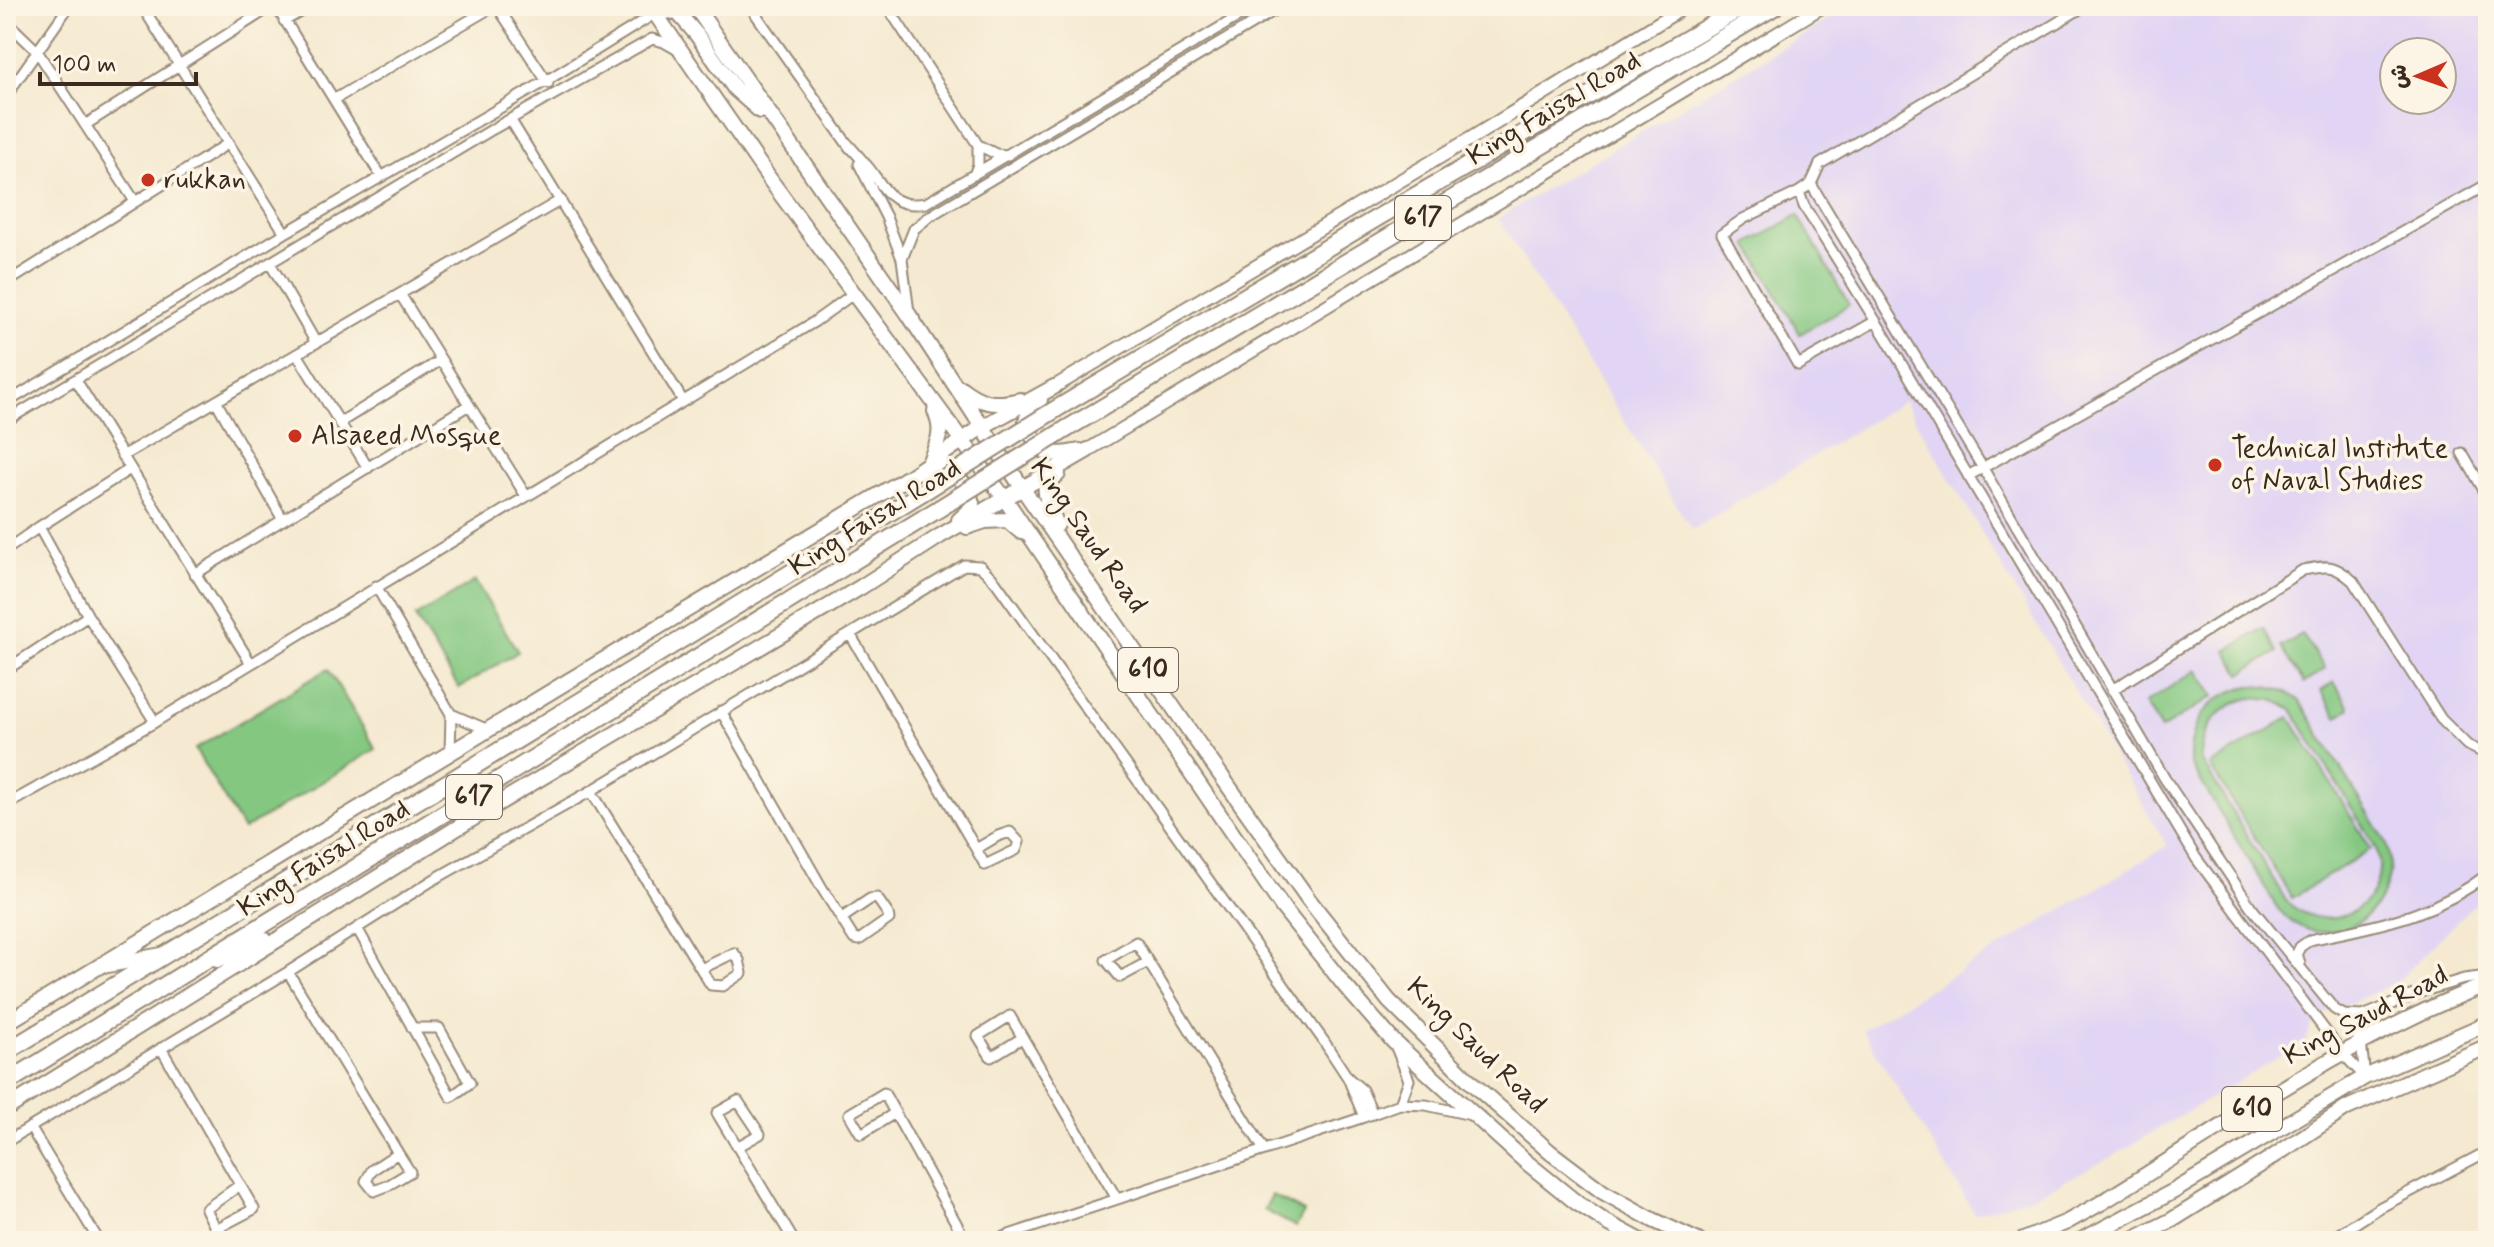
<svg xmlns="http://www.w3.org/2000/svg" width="2494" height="1247" viewBox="0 0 2494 1247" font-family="Mynerve,'Playpen Sans Arabic',sans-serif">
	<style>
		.built { fill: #e1d4f4; fill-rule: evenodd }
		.green { fill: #83c781; stroke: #5f7850; stroke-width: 2; fill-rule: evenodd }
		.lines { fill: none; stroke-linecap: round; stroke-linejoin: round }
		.minor-casing { stroke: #988a78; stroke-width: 13 }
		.secondary-casing { stroke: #988a78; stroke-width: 16 }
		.primary-casing { stroke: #988a78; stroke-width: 18 }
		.trunk-casing { stroke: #988a78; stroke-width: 20 }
		.minor { stroke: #fff; stroke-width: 9 }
		.secondary { stroke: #fff; stroke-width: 12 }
		.primary { stroke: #fff; stroke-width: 14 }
		.trunk { stroke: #fff; stroke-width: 16 }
		.trunk-bridge-casing { stroke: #988a78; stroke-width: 20; stroke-linecap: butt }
		.trunk-bridge { stroke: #fff; stroke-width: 16 }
		.poi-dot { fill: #c8321e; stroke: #fcf5e5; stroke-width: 3 }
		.labels { text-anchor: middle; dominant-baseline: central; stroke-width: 7; stroke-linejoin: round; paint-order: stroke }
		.shield { fill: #fcf5e5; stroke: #75675a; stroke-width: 2 }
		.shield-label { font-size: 26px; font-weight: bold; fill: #3b2a1e }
		.street-label { font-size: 28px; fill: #3b2a1e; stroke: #fcf5e5 }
		.poi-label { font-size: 28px; fill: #3b2a1e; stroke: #fcf5e5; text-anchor: start }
	</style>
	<rect width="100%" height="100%" fill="#fcf5e5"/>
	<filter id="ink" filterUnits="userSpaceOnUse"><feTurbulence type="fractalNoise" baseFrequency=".0125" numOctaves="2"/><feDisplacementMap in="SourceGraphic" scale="16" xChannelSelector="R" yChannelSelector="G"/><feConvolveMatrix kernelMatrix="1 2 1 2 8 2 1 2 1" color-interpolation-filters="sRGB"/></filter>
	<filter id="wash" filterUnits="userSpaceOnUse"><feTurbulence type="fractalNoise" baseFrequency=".006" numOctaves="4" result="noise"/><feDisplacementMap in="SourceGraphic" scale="32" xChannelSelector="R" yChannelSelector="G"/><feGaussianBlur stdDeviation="1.8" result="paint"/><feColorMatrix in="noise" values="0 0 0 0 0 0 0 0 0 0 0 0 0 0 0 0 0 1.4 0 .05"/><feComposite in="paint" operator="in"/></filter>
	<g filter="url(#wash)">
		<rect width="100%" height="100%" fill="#f5ead1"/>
		<path class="built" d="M1851,6h637v884l-91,92 -79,35 -12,23 -15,10 -176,105 -79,40 -61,19 -113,-184 305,-184 -263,-445 -212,129 -194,-312zM2394,52h48v48h-48z"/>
		<path class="green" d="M1798,215l51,90 -49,29 -52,-90z
			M475,581l43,71 -59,36 -44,-71z
			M2263,628l14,24 -36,22 -14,-23z
			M2302,634l23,35 -21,14 -23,-36z
			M328,669l48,80 -133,81 -48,-81z
			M2197,670l17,26 -53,33 -16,-26z
			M2334,682l16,26 -13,9 -16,-26z
			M2250,686c18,0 34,3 49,14l87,142c20,57 -42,114 -94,80 -5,-3 -9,-9 -14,-13l-88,-146c-1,-42 19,-68 60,-77zM2251,698l22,2 18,8 85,140c18,55 -45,94 -89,54l-86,-142c0,-33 19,-55 50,-62z
			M2290,717l81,132 -79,49 -82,-132z
			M1272,1195l32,17 -8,15 -32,-17z"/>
	</g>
	<g filter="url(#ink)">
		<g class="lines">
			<g class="minor-casing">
				<path id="minor" d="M142,6l143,227
					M276,6l105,170
					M497,6l51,77
					M750,6l100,142
					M887,6l91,139 18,9 12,1
					M6,21l31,30 97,149
					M284,21l26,-15
					M6,96l63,-90
					M335,99l159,-93
					M510,119l173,282
					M85,125l187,-119
					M847,143c7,8 15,17 22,25 17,23 24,41 57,35l330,-197
					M859,164l27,53 16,42 7,53
					M974,175l4,-10v-20
					M1811,184l9,-20 265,-158
					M1799,192l-56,27 -21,15 76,131 78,-44
					M902,259l12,-30 16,-13 352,-210
					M270,263l46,80
					M6,283l223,-140
					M400,294l126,202
					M297,354l71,114
					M76,380l174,282
					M216,401l67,119
					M6,403l279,-170 261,-152 110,-68
					M6,421l487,-292 159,-90 12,3 14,8
					M339,423l102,-63
					M2462,453l26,44
					M122,456l439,-256
					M130,469l-91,58 49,89 67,106
					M1968,476l520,-292
					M6,550l33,-23
					M195,574l274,-169
					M376,586l75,128 -1,39
					M850,634l126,215 9,16 31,-15 3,-8 -9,-10 -12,4 -22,13
					M6,670l82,-54
					M2112,690l191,-120c25,-5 31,-6 50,11l88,138 26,26 21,10
					M721,711l101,177 32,51 5,1 30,-21 -1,-5 -11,-16 -7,1 -28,19
					M451,714l37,16
					M591,791l110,178 10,16 12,1 19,-13 -3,-13 -5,-7 -33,16
					M6,805l149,-83 659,-400 39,-28
					M357,928l94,169 19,-14 -31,-55h-27
					M1148,962l-28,15 -14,-17 30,-18 128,208
					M2300,964l-3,-11 3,-6 10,-7c68,-15 121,-22 178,-66
					M288,972l110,181 12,19 -23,14 -13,5 -8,-10 6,-11 26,-17
					M2344,1015l17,27 4,35 -23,-24 -146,-195 -311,-522 -81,-130 -5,-14 12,-8 173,286 181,309 86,128 83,102 10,6 19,1 61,-25 40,-12 24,-3
					M1022,1038l-31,19 -13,-21 32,-20 107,183
					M1396,1047l13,33 -9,24 26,1 45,10
					M161,1048l93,161 -38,20 -10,-20 34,-24
					M895,1113l-34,21 -12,-20 35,-21 82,148
					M1373,1114l-11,-24 -14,-12 16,39 36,-13
					M30,1127l69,114
					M6,1142l282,-170 145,-92 158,-89 373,-226 16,1 15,15 328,459 25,38
					M737,1147l23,-13 -22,-33 -21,12 77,128
					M991,1241l373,-124
					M2328,1241l51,-33 109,-57"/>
			</g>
			<g class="secondary-casing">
				<path id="secondary" d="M1054,387l411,-245 221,-136
					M1088,450l735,-444"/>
			</g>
			<g class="primary-casing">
				<path id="primary" d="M650,6l121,175 234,318 278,409 62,78 48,55 132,120 52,42 29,19 35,19
					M695,6l214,309 114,174 170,247 116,164 80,101 85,84 76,67 53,40 50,28 45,21
					M656,13l15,-2 8,3 18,21 38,54 25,22
					M961,388c20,16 34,18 59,12
					M1040,400l-11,12 -3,9c13,33 18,37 54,30
					M930,461c8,-21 14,-28 5,-50
					M925,471c4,-2 8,-5 12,-6 17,-1 32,24 35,38l-3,8 -10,9
					M1057,525c-6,-14 -13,-26 -11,-41l12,-10
					M967,527l18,-6 22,-1 14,12
					M217,960l47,-21
					M108,965l54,-10
					M6,1023l559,-340 347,-208 70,-48 72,-40
					M6,1109l451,-281 404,-241 79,-51 148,-86
					M2021,1241l46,-19 34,-19c126,-78 248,-166 387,-219
					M2080,1241l94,-50 191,-114 123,-54
					M2130,1241l42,-21 96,-60 79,-52 141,-62"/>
			</g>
			<g class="trunk-casing">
				<path id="trunk" d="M1056,409l326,-194 362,-209
					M1068,428l708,-422
					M6,1052l922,-563
					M6,1083l934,-575"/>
			</g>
			<use href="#minor" class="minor"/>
			<use href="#secondary" class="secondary"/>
			<use href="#primary" class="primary"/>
			<use href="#trunk" class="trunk"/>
			<g class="trunk-bridge-casing">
				<path id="trunk-bridge" d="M928,489l128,-80
					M940,508l128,-80"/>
			</g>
			<use href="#trunk-bridge" class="trunk-bridge"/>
		</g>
	</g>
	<g class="poi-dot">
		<circle cx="148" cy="180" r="8"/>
		<circle cx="295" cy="436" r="8"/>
		<circle cx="2215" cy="465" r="8"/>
	</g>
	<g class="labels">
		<g class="shield">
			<rect x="1395" y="196" width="56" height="44" rx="6"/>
			<rect x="1118" y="648" width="60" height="44" rx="6"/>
			<rect x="446" y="775" width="56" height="44" rx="6"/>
			<rect x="2222" y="1087" width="60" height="44" rx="6"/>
		</g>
		<g class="shield-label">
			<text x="1423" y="218">617</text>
			<text x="1148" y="670">610</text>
			<text x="474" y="797">617</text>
			<text x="2252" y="1109">610</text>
		</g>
		<g class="street-label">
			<text transform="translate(1554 109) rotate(-31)">King Faisal Road</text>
			<text transform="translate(875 518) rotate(-32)">King Faisal Road</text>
			<text transform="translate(1088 536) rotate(55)">King Saud Road</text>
			<text transform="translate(324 859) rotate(-32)">King Faisal Road</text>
			<text transform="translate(2366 1016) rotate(-28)">King Saud Road</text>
			<text transform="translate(1476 1046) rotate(44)">King Saud Road</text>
		</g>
		<g class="poi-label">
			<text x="164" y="180">rukkan</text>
			<text x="311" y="436">Alsaeed Mosque</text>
			<text x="2231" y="449">Technical Institute<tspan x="2231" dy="32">of Naval Studies</tspan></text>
		</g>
	</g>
	<rect width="2494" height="1247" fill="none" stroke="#fcf5e5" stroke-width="32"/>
	<g transform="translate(2418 76) rotate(268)"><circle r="38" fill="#fcf5e5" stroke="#afa495" stroke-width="2"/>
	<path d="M0-6L14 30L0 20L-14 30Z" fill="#c8321e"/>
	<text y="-12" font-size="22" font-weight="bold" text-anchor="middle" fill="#3b2a1e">ش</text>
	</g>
	<path d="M40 72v12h156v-12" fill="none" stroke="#3b2a1e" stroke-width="4"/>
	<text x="52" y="72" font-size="24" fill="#3b2a1e" stroke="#fcf5e5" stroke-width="6" paint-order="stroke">100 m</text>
</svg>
